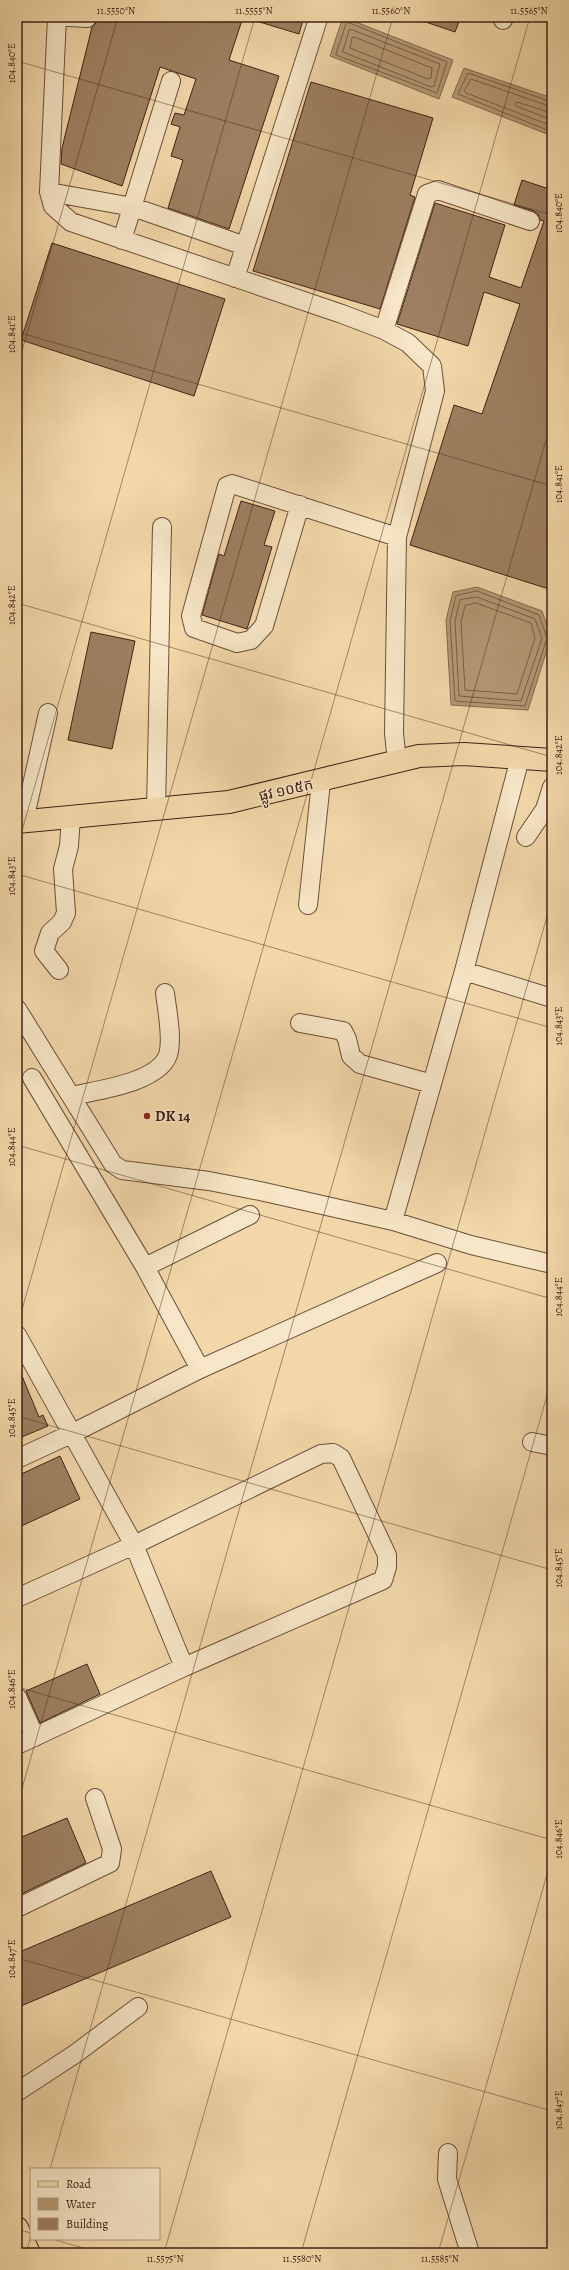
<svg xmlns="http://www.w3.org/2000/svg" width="569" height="2270" viewBox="0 0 569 2270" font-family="Alegreya,'Noto Sans Khmer',serif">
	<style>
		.water { fill: #b59a76; stroke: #866a4f }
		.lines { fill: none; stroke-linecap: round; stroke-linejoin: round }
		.shore { stroke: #7a5e45; stroke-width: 1 }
		.building { fill: #9d8061; stroke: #402114 }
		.minor-casing { stroke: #6c4f39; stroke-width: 20 }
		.major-casing { stroke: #402114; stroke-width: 24 }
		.highway-casing { stroke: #402114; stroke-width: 24 }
		.minor { stroke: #f7e6c7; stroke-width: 18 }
		.major { stroke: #f2d8a9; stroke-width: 22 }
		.highway { stroke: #f2d8a9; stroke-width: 22 }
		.ticks { fill: none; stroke: #402114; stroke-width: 1; stroke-opacity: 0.45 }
		.poi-dot { fill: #8f2418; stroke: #f7e6c7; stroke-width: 1.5 }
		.labels { text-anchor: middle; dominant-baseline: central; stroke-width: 3; stroke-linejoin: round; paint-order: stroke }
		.street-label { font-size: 15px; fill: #402114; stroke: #f7e6c7 }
		.poi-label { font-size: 15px; font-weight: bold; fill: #402114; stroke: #f7e6c7; text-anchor: start }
		.neatline { fill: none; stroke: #402114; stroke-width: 1.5 }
		.ticks-label { font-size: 10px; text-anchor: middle; fill: #402114 }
	</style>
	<rect width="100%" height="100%" fill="#f2d8a9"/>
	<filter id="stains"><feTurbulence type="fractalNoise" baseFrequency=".005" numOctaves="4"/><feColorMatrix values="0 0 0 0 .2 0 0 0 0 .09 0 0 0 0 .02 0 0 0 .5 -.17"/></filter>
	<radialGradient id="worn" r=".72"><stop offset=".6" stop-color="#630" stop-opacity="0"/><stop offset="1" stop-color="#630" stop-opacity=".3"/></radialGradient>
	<path class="water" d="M343,17l110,43 -14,39 -109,-43z
		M464,68l88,30v38l-100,-39z
		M477,587l65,24 9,26 -23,73 -77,-5 -5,-85 7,-28z"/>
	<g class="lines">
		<path class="shore" d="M347,22l100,40 -10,31 -101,-38z
			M350,29l90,35 -6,22 -3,1 -88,-35z
			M354,37l78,31 -1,10 -3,1 -78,-31 2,-10z
			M552,102l-84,-29 -10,21 94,38
			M552,107l-81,-28 -7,12 2,2 86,33
			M552,113l-35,-11 -2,2 1,2 36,14
			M477,591l62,24 8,23 -22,68 -70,-5 -5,-80 6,-25z
			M477,597l58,22 7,19 -21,63 -62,-5 -4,-75 5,-21z
			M476,603l55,20 4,15 -18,56 -52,-4 -4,-68 4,-16z"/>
	</g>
	<path class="building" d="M97,17h146l-14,43 50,16 -50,153 -61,-21 15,-48 -12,-4 9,-29 -9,-3 4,-11 9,2 12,-36 -36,-12 -38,119 -61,-22 1,-16 30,-121 4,-4z
		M253,17h51l-5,17 -46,-14z
		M417,17h44l-6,15 -38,-13z
		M311,82l122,36 -23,77 5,2 -35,112 -127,-38z
		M522,180l30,10v400l-142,-45 44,-140 28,9 38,-110 -36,-12 -16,54 -71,-22 38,-121 70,22 -16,52 32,11 23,-67 -4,-1 -2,-6 -4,-3 -20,-6z
		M52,243l173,56 -31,97 -173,-56z
		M241,501l34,10 -11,34 8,2 -25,82 -45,-14 17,-61 5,2z
		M91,632l44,9 -23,108 -44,-9z
		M17,1364l22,53 4,-2 5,11 -31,13z
		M60,1456l20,43 -63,29v-52z
		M87,1664l13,30 -60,29 -14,-32z
		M67,1818l19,45 -69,33v-57z
		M211,1871l20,46 -210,89 -4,-10v-43z"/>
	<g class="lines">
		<g class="minor-casing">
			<path id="minor" d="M57,17l-8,175 4,14 18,16 271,92 42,16 24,13 24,23 3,25 -38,146 -3,196 3,29
				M69,17l18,1
				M503,20v-3
				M49,192l84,15 112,39
				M122,240l49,-159
				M235,278l83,-259
				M384,330l43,-136 11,-4 92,31
				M300,505l-36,121 -13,14 -14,3 -43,-15 -3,-12 36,-130 5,-2 165,53
				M156,809l6,-282
				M24,821l24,-108
				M526,837l19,-28 7,-22
				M308,905l13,-123
				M59,970l-15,-19 6,-18 12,-11 4,-9 -3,-44 6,-23 2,-29
				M464,971l88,27
				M17,1009l96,155 9,6 87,11 51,10 133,30 78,24 81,19
				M300,1023l43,8 4,8 4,17 9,8 72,20
				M32,1078l113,189 55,102
				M72,1096c25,-6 86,-13 96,-41 5,-16 -1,-45 -3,-62
				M393,1221l71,-250 56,-213
				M145,1267l105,-52
				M17,1335l117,210 50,122
				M532,1442l20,4
				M17,1459l56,-26 127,-64 237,-106
				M17,1598l117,-53 187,-91 12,-1 8,5 46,97v12l-4,13 -199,87 -167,78
				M17,1697l18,40
				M17,1908l93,-45 2,-14 -17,-51
				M17,2092l58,-38 63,-47
				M448,2153l-1,26 23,74"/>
		</g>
		<g class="major-casing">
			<path id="major" d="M17,822l212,-20 190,-46 45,-2 88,6"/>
		</g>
		<g class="highway-casing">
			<path id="highway" d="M17,2228l12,25"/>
		</g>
		<use href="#minor" class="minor"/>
		<use href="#major" class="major"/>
		<use href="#highway" class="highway"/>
	</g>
	<path class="ticks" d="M17,61l535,154M17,332l535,154M17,368l101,-351M17,603l535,154M17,848l238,-831M17,874l535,154M17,1145l535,154M17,1327l376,-1310M17,1416l535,154M17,1687l535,153M17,1806l513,-1789M17,1958l535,153M50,2169l502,-1750M17,2229l14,4M52,2239l49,14M26,2253l5,-17M164,2253l388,-1354M301,2253l251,-875M438,2253l114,-396"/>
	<circle class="poi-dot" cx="147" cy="1116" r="4"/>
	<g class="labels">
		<g class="street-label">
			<text transform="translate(286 790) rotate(-13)">ផ្លូវ ១០៥ក</text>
		</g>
		<g class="poi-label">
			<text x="155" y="1116">DK 14</text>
		</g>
	</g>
	<rect width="569" height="2270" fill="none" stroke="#f2d8a9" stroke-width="44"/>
	<rect x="30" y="2168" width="130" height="72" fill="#f7e6c7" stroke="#ae977f"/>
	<rect x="38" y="2181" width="20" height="6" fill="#f2d8a9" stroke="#ae977f"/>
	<text x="66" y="2188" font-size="12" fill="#402114">Road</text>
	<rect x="38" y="2198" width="20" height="12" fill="#b59a76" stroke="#ae977f"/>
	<text x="66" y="2208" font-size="12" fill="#402114">Water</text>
	<rect x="38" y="2218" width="20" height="12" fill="#9d8061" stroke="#ae977f"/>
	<text x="66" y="2228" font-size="12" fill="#402114">Building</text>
	<rect x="22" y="22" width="525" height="2226" class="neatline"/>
	<g class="ticks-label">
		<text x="116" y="14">11.5550°N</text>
		<text x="254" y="14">11.5555°N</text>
		<text x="391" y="14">11.5560°N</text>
		<text x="529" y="14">11.5565°N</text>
		<text transform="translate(11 63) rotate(-90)" y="4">104.840°E</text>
		<text transform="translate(558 213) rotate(-90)" y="4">104.840°E</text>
		<text transform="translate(11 334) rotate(-90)" y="4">104.841°E</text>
		<text transform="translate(558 484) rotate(-90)" y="4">104.841°E</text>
		<text transform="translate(11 605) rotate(-90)" y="4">104.842°E</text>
		<text transform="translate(558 755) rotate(-90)" y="4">104.842°E</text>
		<text transform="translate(11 876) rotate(-90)" y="4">104.843°E</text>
		<text transform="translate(558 1026) rotate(-90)" y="4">104.843°E</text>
		<text transform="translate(11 1147) rotate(-90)" y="4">104.844°E</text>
		<text transform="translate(558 1297) rotate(-90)" y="4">104.844°E</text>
		<text transform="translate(11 1418) rotate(-90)" y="4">104.845°E</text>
		<text transform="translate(558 1568) rotate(-90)" y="4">104.845°E</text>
		<text transform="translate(11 1689) rotate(-90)" y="4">104.846°E</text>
		<text transform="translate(558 1839) rotate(-90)" y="4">104.846°E</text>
		<text transform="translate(11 1959) rotate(-90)" y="4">104.847°E</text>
		<text transform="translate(558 2110) rotate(-90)" y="4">104.847°E</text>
		<text x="165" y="2262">11.5575°N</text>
		<text x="302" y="2262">11.5580°N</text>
		<text x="440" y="2262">11.5585°N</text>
	</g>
	<rect width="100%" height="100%" filter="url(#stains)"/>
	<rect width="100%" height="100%" fill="url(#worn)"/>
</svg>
